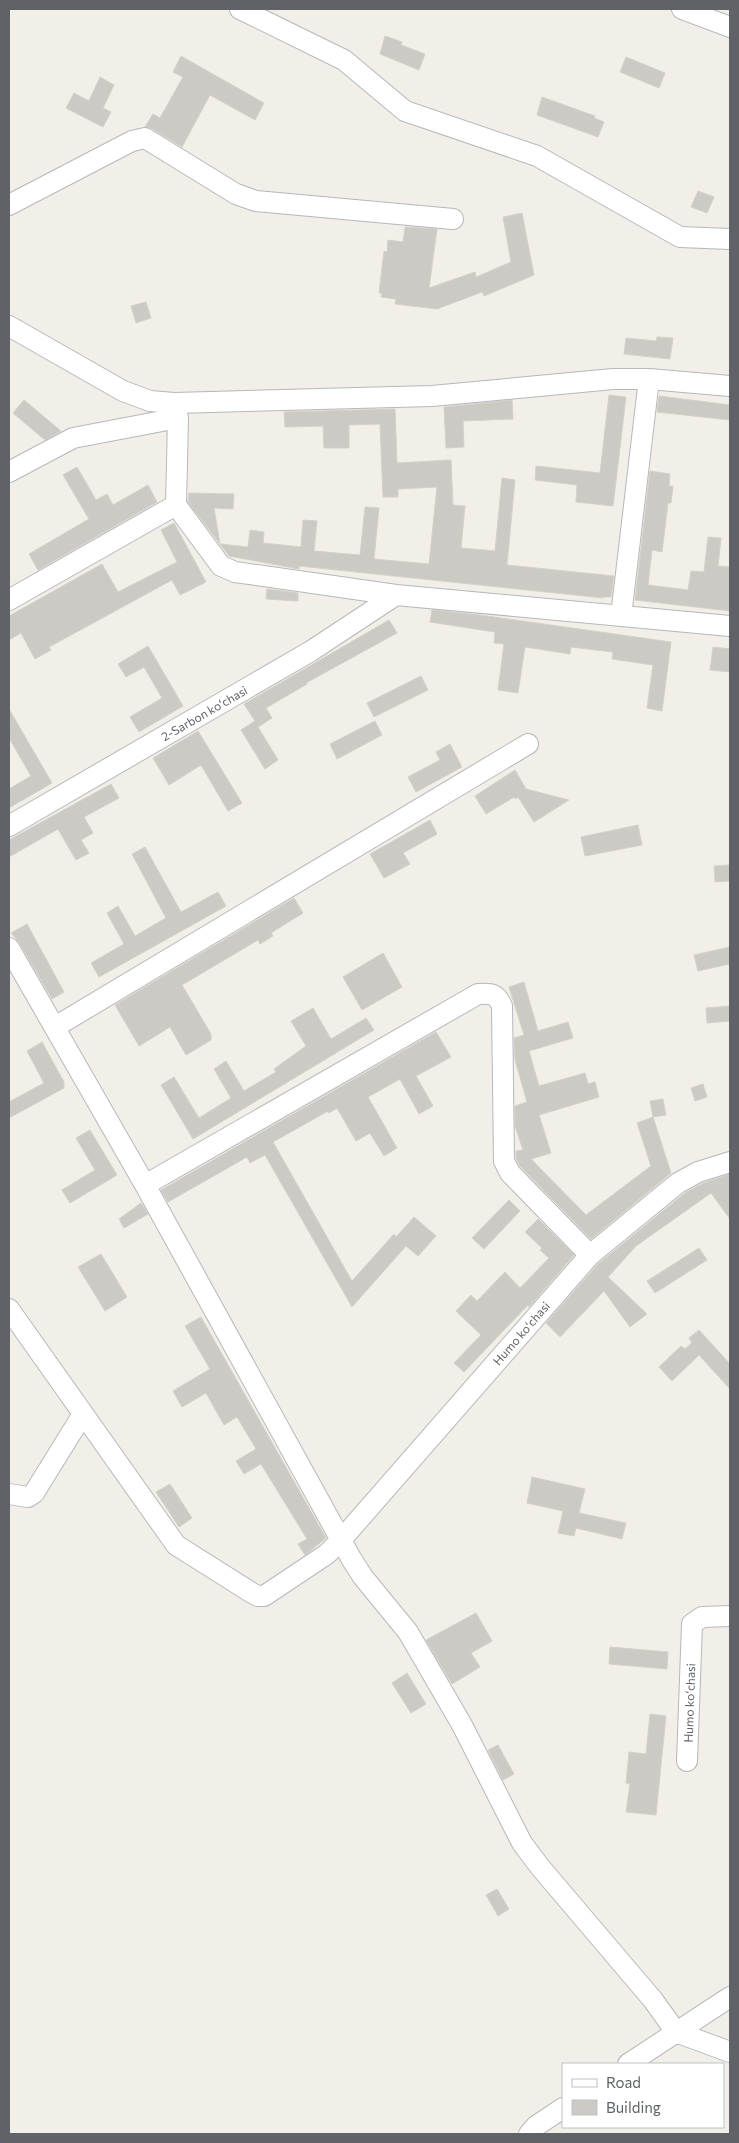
<svg xmlns="http://www.w3.org/2000/svg" width="739" height="2143" viewBox="0 0 739 2143" font-family="Commissioner,sans-serif">
	<style>
		.building { fill: #cccac5; stroke: #d6d1c6 }
		.lines { fill: none; stroke-linecap: round; stroke-linejoin: round }
		.minor-casing { stroke: #b5b8bc; stroke-width: 22 }
		.minor { stroke: #fff; stroke-width: 20 }
		.labels { text-anchor: middle; dominant-baseline: central; stroke-width: 4; stroke-linejoin: round; paint-order: stroke }
		.street-label { font-size: 12px; fill: #5f6368; stroke: #fff }
	</style>
	<rect width="100%" height="100%" fill="#f1efe8"/>
	<path class="building" d="M385,36l17,6 -1,3 24,9 -6,16 -39,-16z
		M181,56l83,47 -9,17 -45,-25 -28,52 -31,-19 -6,-1 8,-13 7,4 23,-41 -10,-5z
		M626,57l39,16 -6,15 -39,-16z
		M100,77l14,8 -11,23 8,4 -8,15 -37,-19 8,-15 15,8z
		M542,97l53,19 -1,2 10,4 -6,15 -61,-22z
		M698,191l16,6 -7,16 -16,-6z
		M522,213l12,62 -50,21 -2,-4 -45,17 -42,-5 1,-5 -15,-2 1,-4h-3l5,-42 3,1 1,-12 15,2 2,-15 32,2 -8,59 46,-16 1,5 35,-15 -8,-45z
		M146,302l5,16 -15,5 -5,-17z
		M657,337l16,1 -3,21 -46,-5 2,-16 30,3z
		M609,395l17,2 -13,109 -37,-4 1,-17 -42,-5 1,-14 64,7z
		M659,396l71,9v15l-73,-8z
		M24,400l37,31 -16,9 -32,-27z
		M512,400l1,19 -50,2 1,26 -18,1 -2,-41z
		M395,409l2,54 54,-3 2,45 12,1 -4,42 34,3 7,-73 13,2 -8,85 107,11 -3,21h-8v1l-304,-32v3l-70,-13 -9,-12 28,3 2,-17 14,2 -1,11 38,4 2,-27 14,1 -3,30 46,4 5,-48 14,1 -5,51 55,5 8,-77 -39,2v8h-15l-3,-73 -31,1v23h-25l-1,-22 -38,1 -1,-15z
		M77,467l19,33 11,-6 6,11 35,-20 9,17 -119,68 -9,-16 60,-35 -26,-44z
		M650,471l20,3 -1,12h4l-2,17h-3l-6,49 -10,-2 -4,35 40,5 3,-19 13,1 4,-35 13,1 -3,28 12,1v44l-95,-11z
		M189,493l45,1 -1,15 -19,-1 6,36 -32,-42z
		M174,523l32,59 -26,13 -8,-15 -123,67 2,3 -16,9 -14,-26 -12,7v-24l93,-52 16,28 59,-30 -16,-32z
		M267,589l31,4v8l-32,-2z
		M432,610l48,5 191,27 -9,69 -15,-3 6,-43 -41,-6 1,-7 -42,-5 -1,7 -45,-7 -7,46 -20,-3 6,-46 -10,-1 1,-11 -65,-10z
		M389,620l8,13 -91,50 1,1 -41,24 6,10 -14,9 20,33 -13,9 -24,-39 14,-9 -11,-17z
		M148,646l35,60 -44,26 -9,-15 32,-19 -18,-31 -18,10 -8,-13z
		M713,647l17,2v23l-20,-2z
		M421,676l7,14 -54,27 -7,-14z
		M9,709l43,74 -43,25v-19l22,-13 -22,-38z
		M375,721l7,14 -45,24 -7,-15z
		M198,731l44,72 -14,8 -27,-46 -32,20 -16,-27z
		M450,744l12,23 -46,25 -8,-15 32,-17 -4,-8z
		M515,770l11,19 43,11 -35,22 -16,-25 -3,2 -1,-2 -28,17 -11,-18z
		M111,784l8,14 -35,19 9,16 -12,7 8,13 -13,7 -18,-31 -49,28v-17z
		M430,820l7,14 -34,19 7,11 -26,14 -14,-24z
		M638,825l4,20 -57,11 -4,-19z
		M145,847l36,65 37,-20 8,14 -127,71 -8,-14 33,-19 -17,-31 11,-7 17,30 31,-18 -34,-64z
		M730,865v16l-15,1 -1,-16z
		M294,898l9,15 -32,20 2,3 -13,8 -2,-4 -76,45 29,49v6l-25,15 -16,-28 -31,19 -24,-41z
		M27,924l37,68 -12,7 -33,-57 -8,-9z
		M730,947v17l-32,7 -4,-16z
		M383,953l19,34 -40,23 -19,-33z
		M524,982l14,49 30,-9 5,16 -44,13 10,35 46,-13 3,11 7,-2 4,15 -60,18 12,38 -20,6 55,56 65,-49 -14,-43 16,-6 18,56 -80,66 -71,-73 -4,-8v-7l7,-1 -8,-24v-20l12,-4 -12,-42 -1,-22 10,-3 -15,-48z
		M730,1006v15l-23,2 -1,-15z
		M313,1008l18,31 35,-21 8,12 -181,109 -32,-54 13,-8 25,41 32,-20 -17,-29 12,-8 18,30 32,-19 -2,-3 32,-23 -15,-25z
		M436,1032l15,25 -35,19 17,30 -14,8 -19,-35 -32,18 29,51 -13,8 -14,-23 -14,8 -19,-33 -8,5 -1,-2 -55,31 79,139 42,-47 2,3 18,-20 22,19 -18,20 -12,-10 -54,61 -87,-152 -15,8 -3,-6 -79,45 -7,-12z
		M42,1042l22,40v6l-55,30v-16l35,-19 -17,-32z
		M703,1084l4,13 -12,4 -4,-13z
		M663,1099l3,16 -13,2 -3,-16z
		M90,1130l27,45 -47,28 -8,-13 33,-20 -19,-32z
		M730,1174v45l-19,-26 -75,53 -28,31 39,37 -17,13 -26,-36 -44,46 -14,-14 52,-59 87,-71 18,-10z
		M509,1200l11,11 -36,38 -12,-11z
		M141,1203l7,11 -24,14 -5,-9z
		M538,1219l36,36 -45,52 -1,-2 -64,67 -10,-9 27,-28 -25,-24 15,-16 6,6 28,-29 15,16 29,-30 -9,-8 2,-2 -17,-16z
		M699,1248l8,12 -52,33 -8,-12z
		M101,1254l26,43 -22,14 -27,-44z
		M201,1317l125,221 -21,17 -7,-11 9,-5 -46,-75 -17,10 -8,-13 20,-12 -19,-32 -13,8 -18,-32 -24,14 -9,-16 37,-22 -25,-43z
		M699,1330l31,34v25l-31,-34 -27,26 -13,-14 22,-21 4,3 7,-6 -3,-5z
		M532,1477l53,12 -6,24 47,10 -4,16 -46,-11 -2,8 -16,-3 5,-22 -36,-8z
		M170,1484l22,34 -13,9 -23,-35z
		M476,1613l16,28 -21,12 9,14 -28,17 -26,-44z
		M610,1647l58,5 -1,17 -58,-5z
		M407,1673l19,31 -15,9 -19,-30z
		M650,1714l16,2 -10,99 -30,-3 4,-28 -4,-1 3,-31 17,2z
		M498,1745l16,29 -11,6 -15,-30z
		M497,1889l12,20 -11,7 -12,-21z"/>
	<g class="lines">
		<g class="minor-casing">
			<path id="minor" d="M240,9l104,51 61,51 132,45 143,81 50,2
				M682,9l48,18
				M9,205l123,-64 13,-3 91,56 20,7 197,18
				M9,326l114,65 27,10 24,2 258,-7 181,-17h36l81,7
				M174,403l4,15 -2,87 45,61 14,6 161,23 334,31
				M9,472l64,-34 105,-20
				M9,600l167,-95
				M621,616l28,-237
				M9,826l302,-175 85,-56
				M9,948l136,237 207,375 11,17 45,55 54,93 60,118 18,24 113,133 23,32 54,20
				M55,1027l473,-283
				M145,1185l333,-191c13,-1 18,-1 24,12l2,155 6,12 80,82
				M9,1309l167,236 76,48 6,3h6l63,-42 14,-14 249,-285 88,-72 20,-11 32,-10
				M9,1494l19,3 6,-4 49,-79
				M687,1761l5,-137 10,-7 28,-1
				M628,2064l102,-67
				M529,2134l7,-8 27,-18"/>
		</g>
		<use href="#minor" class="minor"/>
	</g>
	<g class="labels">
		<g class="street-label">
			<text transform="translate(204 713) rotate(-30)">2-Sarbon koʻchasi</text>
			<text transform="translate(521 1333) rotate(-49)">Humo koʻchasi</text>
			<text transform="translate(689 1703) rotate(-88)">Humo koʻchasi</text>
		</g>
	</g>
	<rect width="739" height="2143" fill="none" stroke="#5f6368" stroke-width="20"/>
	<rect x="562" y="2063" width="162" height="65" fill="#ffffff" stroke="#bfc1c3"/>
	<rect x="572" y="2079" width="25" height="8" fill="#ffffff" stroke="#bfc1c3"/>
	<text x="606" y="2088" font-size="15" fill="#5f6368">Road</text>
	<rect x="572" y="2100" width="25" height="15" fill="#cccac5" stroke="#bfc1c3"/>
	<text x="606" y="2113" font-size="15" fill="#5f6368">Building</text>
</svg>
